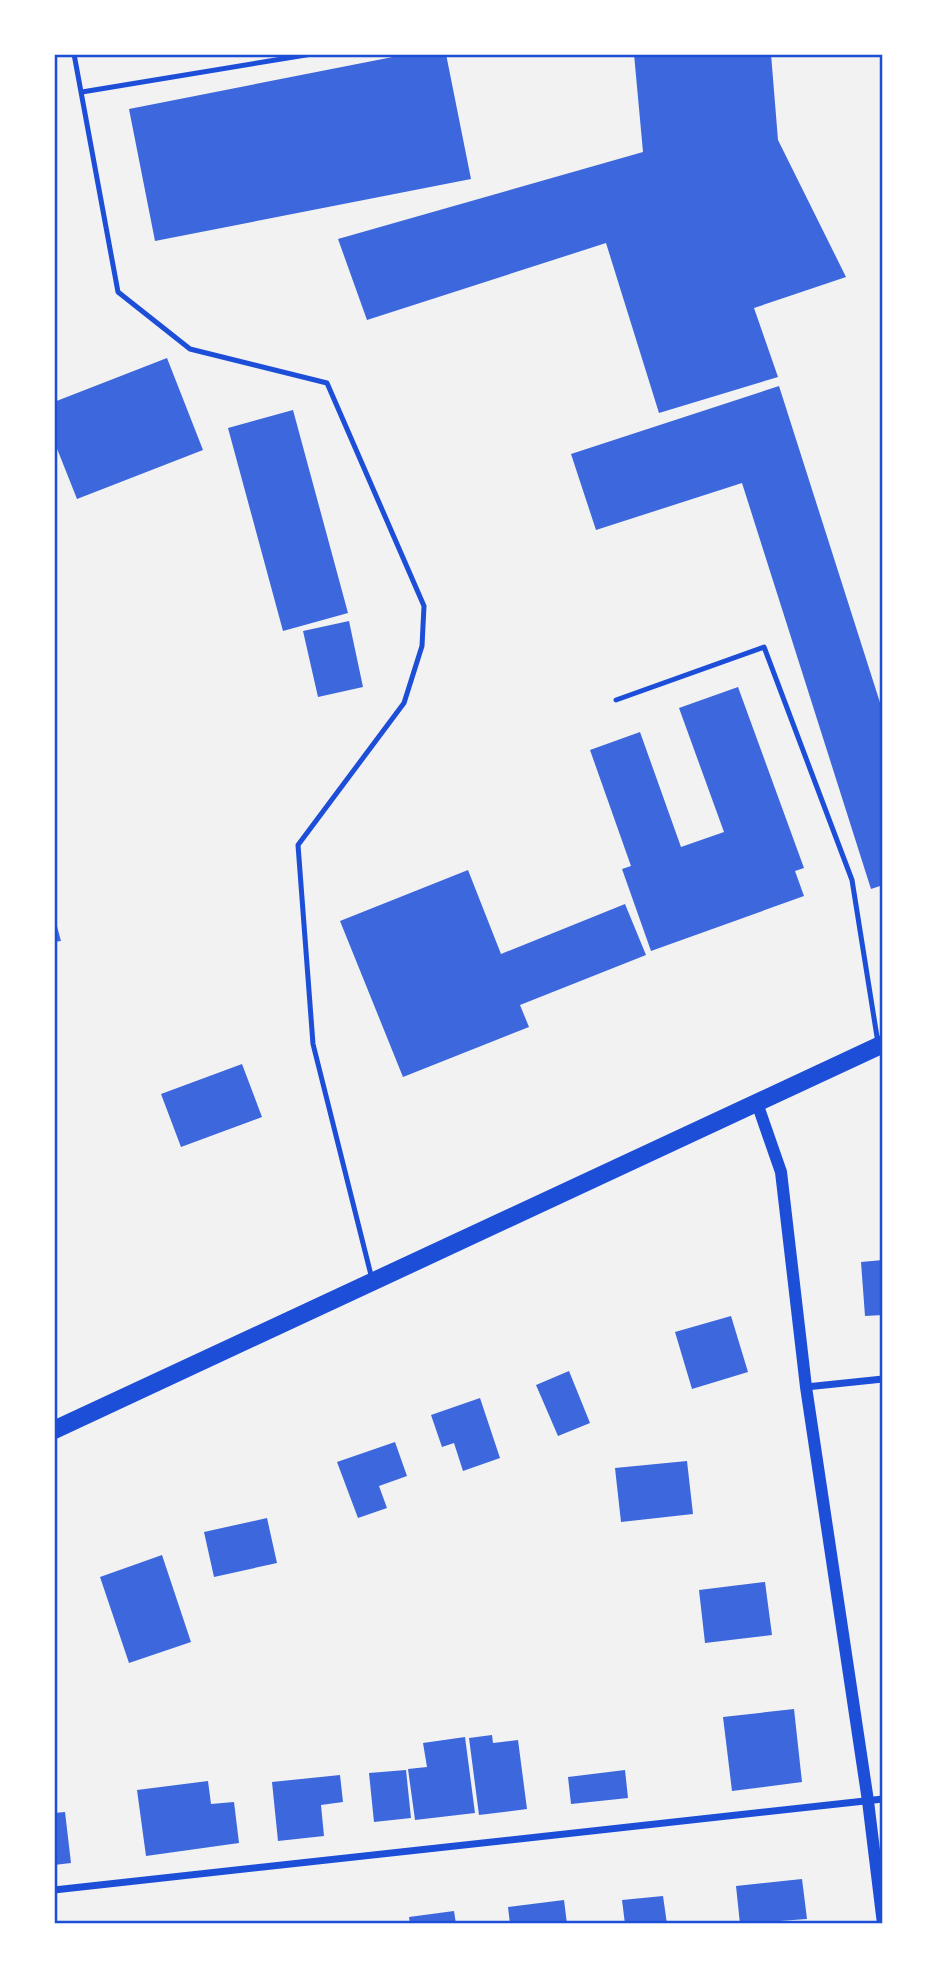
<svg xmlns="http://www.w3.org/2000/svg" width="937" height="1978" viewBox="0 0 937 1978" font-family="'Fira Sans',sans-serif">
	<style>
		.building { fill: #3d67dc }
		.lines { fill: none; stroke-linecap: round; stroke-linejoin: round }
		.service { stroke: #1d4ed8; stroke-width: 5 }
		.minor { stroke: #1d4ed8; stroke-width: 7 }
		.tertiary { stroke: #1d4ed8; stroke-width: 12 }
		.primary { stroke: #1d4ed8; stroke-width: 18 }
		.neatline { fill: none; stroke: #1d4ed8; stroke-width: 2.5 }
	</style>
	<rect width="100%" height="100%" fill="#f2f2f2"/>
	<path class="building" d="M408,54h38l25,125 -316,62 -26,-132z
		M634,54h137l7,86 68,137 -92,31 24,69 -119,36 -53,-170 -239,77 -29,-81 305,-87z
		M167,358l36,92 -126,49 -23,-58v-39z
		M779,386l104,326v173l-12,4 -129,-406 -146,47 -25,-76z
		M293,410l55,203 -65,18 -55,-203z
		M349,621l14,66 -45,10 -15,-66z
		M738,687l66,181 -9,3 9,25 -153,55 -29,-82 9,-3 -41,-116 50,-18 41,115 43,-15 -45,-124z
		M468,870l33,84 124,-50 21,51 -126,50 9,22 -126,50 -63,-156z
		M54,915l7,26 -7,1z
		M242,1064l20,53 -81,30 -20,-53z
		M883,1260v55l-18,1 -4,-54z
		M731,1316l17,56 -56,17 -17,-57z
		M569,1371l21,52 -32,13 -22,-51z
		M480,1398l20,60 -37,13 -9,-28 -12,4 -11,-32z
		M395,1442l12,34 -28,10 8,22 -29,10 -21,-56z
		M687,1461l6,53 -72,8 -6,-54z
		M267,1518l10,45 -63,14 -10,-45z
		M162,1555l29,87 -62,21 -29,-86z
		M765,1582l7,53 -67,8 -6,-53z
		M794,1709l8,73 -70,9 -9,-74z
		M492,1735l1,8 25,-3 9,69 -48,6 -10,-77z
		M465,1737l10,76 -60,7 -7,-51 19,-2 -4,-24z
		M406,1770l5,48 -37,4 -5,-49z
		M625,1770l3,28 -57,6 -3,-27z
		M340,1775l3,27 -22,3 3,31 -46,5 -6,-59z
		M208,1781l3,23 23,-2 5,41 -93,13 -9,-66z
		M65,1812l6,51 -17,2v-52z
		M802,1879l5,40 -67,5 -4,-38z
		M663,1896l4,28h-42l-3,-24z
		M564,1900l3,24h-57l-2,-17z
		M454,1911l2,13h-46l-1,-7z"/>
	<g class="lines">
		<path class="service" d="M74,54l44,238 72,57 137,34 97,223 -2,40 -18,57 -106,142 15,199 59,235
			M82,92l230,-38
			M616,700l148,-53 88,233 26,163"/>
		<path class="minor" d="M806,1387l77,-8
			M54,1890l829,-91"/>
		<path class="tertiary" d="M757,1103l24,69 25,215 62,414 15,123"/>
		<path class="primary" d="M54,1430l829,-386"/>
	</g>
	<rect width="937" height="1978" fill="none" stroke="#ffffff" stroke-width="112"/>
	<rect x="56" y="56" width="825" height="1866" class="neatline"/>
</svg>
